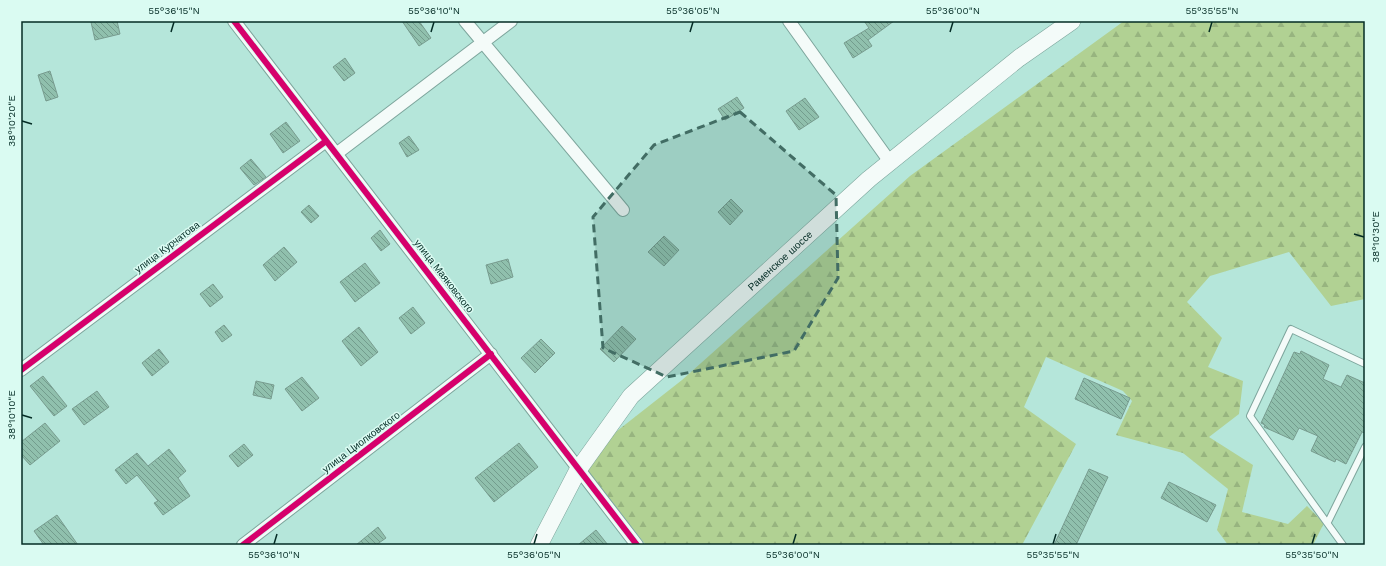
<svg xmlns="http://www.w3.org/2000/svg" width="1386" height="566" viewBox="0 0 1386 566" font-family="'Work Sans',sans-serif">
	<style>
		.forest { fill: url(#forest-firs) }
		.building { fill: url(#building-back-hatch); stroke: #789c8f }
		.lines { fill: none; stroke-linecap: round; stroke-linejoin: round }
		.lane-casing { stroke: #7da59c; stroke-width: 8 }
		.street-casing { stroke: #7da59c; stroke-width: 14 }
		.secondary-casing { stroke: #7da59c; stroke-width: 18 }
		.lane { stroke: #f4fbf9; stroke-width: 6 }
		.street { stroke: #f4fbf9; stroke-width: 12 }
		.secondary { stroke: #f4fbf9; stroke-width: 17 }
		.cycleway-casing { stroke: #dafbf2; stroke-width: 8 }
		.cycleway { stroke: #d6006c; stroke-width: 6 }
		.marked { fill: #426d64; fill-opacity: 0.2; stroke: #426d64; stroke-width: 3; stroke-dasharray: 8 5; stroke-linejoin: round }
		.ticks { fill: none; stroke: #042c25; stroke-width: 1.5 }
		.labels { text-anchor: middle; dominant-baseline: central; stroke-width: 3; stroke-linejoin: round; paint-order: stroke }
		.street-label { font-size: 10px; fill: #042c25; stroke: #dafbf2 }
		.neatline { fill: none; stroke: #042c25; stroke-width: 1.5 }
		.ticks-label { font-size: 10px; text-anchor: middle; fill: #042c25 }
	</style>
	<defs>
		<pattern id="forest-firs" width="22" height="20" patternUnits="userSpaceOnUse"><rect width="22" height="20" fill="#b1d193"/><path d="M5 1l3.5 6h-7zM16 11l3.5 6h-7z" fill="#97b47f"/></pattern>
		<pattern id="building-back-hatch" width="6" height="6" patternUnits="userSpaceOnUse"><rect width="6" height="6" fill="#90c0ad"/><path d="M-1 5l2 2M0 0l6 6M5-1l2 2" fill="none" stroke="#739c8d"/></pattern>
	</defs>
	<rect width="100%" height="100%" fill="#b5e6da"/>
	<path class="forest" d="M1124,21h241v278l-34,7 -42,-54 -79,24 -23,26 35,36 -14,29 35,14 -4,33 -30,23 44,28 -11,47 46,12 19,-18 17,17 -11,22h-85l-11,-15 11,-41 -45,-36 -67,-18 16,-34 -9,-10 -77,-34 -22,50 52,37 -54,101h-376l-60,-76 31,-38 65,-51 228,-204z"/>
	<path class="building" d="M96,21h21l3,13 -25,6 -4,-18z
		M402,21h17l12,17 -12,8z
		M864,21h30l-26,19 4,6 -19,12 -9,-15 25,-15z
		M345,58l10,15 -11,8 -11,-14z
		M50,71l8,26 -12,4 -8,-26z
		M737,97l7,11 -19,12 -7,-11z
		M805,98l14,19 -20,13 -13,-19z
		M286,122l14,19 -17,12 -13,-19z
		M409,136l10,14 -12,7 -8,-14z
		M251,159l15,18 -12,8 -14,-17z
		M731,199l12,12 -13,14 -12,-13z
		M309,205l10,11 -8,7 -10,-11z
		M380,230l10,14 -9,7 -10,-13z
		M664,236l15,14 -15,16 -16,-14z
		M284,247l13,15 -22,19 -12,-16z
		M508,259l5,18 -22,7 -5,-19z
		M365,263l15,20 -25,19 -15,-20z
		M213,284l10,13 -13,10 -10,-13z
		M413,307l12,16 -14,11 -12,-16z
		M224,325l8,10 -10,7 -7,-10z
		M622,326l14,13 -22,23 -14,-13z
		M359,327l19,25 -17,14 -19,-25z
		M541,339l14,14 -20,20 -14,-15z
		M159,349l10,13 -17,14 -10,-13z
		M1301,351l28,14 -6,14 18,8 6,-12 18,8v50l-3,-1 -16,32 -10,-5 -1,3 -24,-11 7,-15 -19,-8 -6,12 -29,-13 1,-2 -4,-2 33,-71 6,2z
		M43,376l24,30 -13,10 -24,-30z
		M302,377l17,21 -17,13 -17,-22z
		M1084,378l46,20 -9,21 -46,-20z
		M256,381l18,4 -3,14 -18,-4z
		M97,391l12,16 -25,18 -12,-16z
		M45,423l15,18 -30,24 -9,-10v-13z
		M519,443l19,24 -44,35 -19,-24z
		M244,444l9,11 -15,12 -9,-11z
		M169,449l17,22 -8,7 12,18 -27,19 -9,-12 4,-2 -21,-26 -11,9 -11,-14 22,-17 11,13z
		M1089,469l19,8 -32,68h-22z
		M1169,482l47,23 -9,17 -46,-24z
		M57,515l21,30h-34l-10,-14z
		M378,527l8,11 -10,7h-20z
		M596,530l12,15h-30z"/>
	<g class="lines">
		<g class="lane-casing">
			<path id="lane" d="M1328,522l37,-75
				M1343,545l-93,-129 41,-87 74,35"/>
		</g>
		<g class="street-casing">
			<path id="street" d="M234,21l403,524
				M465,21l158,189
				M789,21l101,141
				M336,154l175,-133
				M21,370l305,-229
				M243,545l248,-191"/>
		</g>
		<g class="secondary-casing">
			<g id="secondary">
				<path id="s1" d="M539,545l39,-75 53,-74 238,-217 150,-121 53,-37"/>
			</g>
		</g>
		<use href="#lane" class="lane"/>
		<use href="#street" class="street"/>
		<use href="#secondary" class="secondary"/>
		<g class="cycleway-casing">
			<path id="cycleway" d="M234,21l403,524
				M21,370l305,-229
				M243,545l248,-191"/>
		</g>
		<use href="#cycleway" class="cycleway"/>
	</g>
	<path class="marked" d="M740,112l96,83 2,83 -44,73 -127,26 -64,-29 -10,-131 61,-72z"/>
	<path class="ticks" d="M171,32l3,-10M431,32l3,-10M690,32l3,-10M950,32l3,-10M1209,32l3,-10M22,121l10,3M1354,234l10,3M22,415l10,3M274,544l3,-10M534,544l3,-10M793,544l3,-10M1053,544l3,-10M1312,544l3,-10"/>
	<g class="labels">
		<g class="street-label">
			<text transform="translate(167 247) rotate(-37)">улица Курчатова</text>
			<text stroke="none"><textPath href="#s1" startOffset="377">Раменское шоссе</textPath></text>
			<text transform="translate(444 276) rotate(52)">улица Маяковского</text>
			<text transform="translate(361 442) rotate(-37)">улица Циолковского</text>
		</g>
	</g>
	<rect width="1386" height="566" fill="none" stroke="#dafbf2" stroke-width="44"/>
	<rect x="22" y="22" width="1342" height="522" class="neatline"/>
	<g class="ticks-label">
		<text x="174" y="14">55°36'15"N</text>
		<text x="434" y="14">55°36'10"N</text>
		<text x="693" y="14">55°36'05"N</text>
		<text x="953" y="14">55°36'00"N</text>
		<text x="1212" y="14">55°35'55"N</text>
		<text transform="translate(11 121) rotate(-90)" y="4">38°10'20"E</text>
		<text transform="translate(1375 237) rotate(-90)" y="4">38°10'30"E</text>
		<text transform="translate(11 415) rotate(-90)" y="4">38°10'10"E</text>
		<text x="274" y="558">55°36'10"N</text>
		<text x="534" y="558">55°36'05"N</text>
		<text x="793" y="558">55°36'00"N</text>
		<text x="1053" y="558">55°35'55"N</text>
		<text x="1312" y="558">55°35'50"N</text>
	</g>
</svg>
